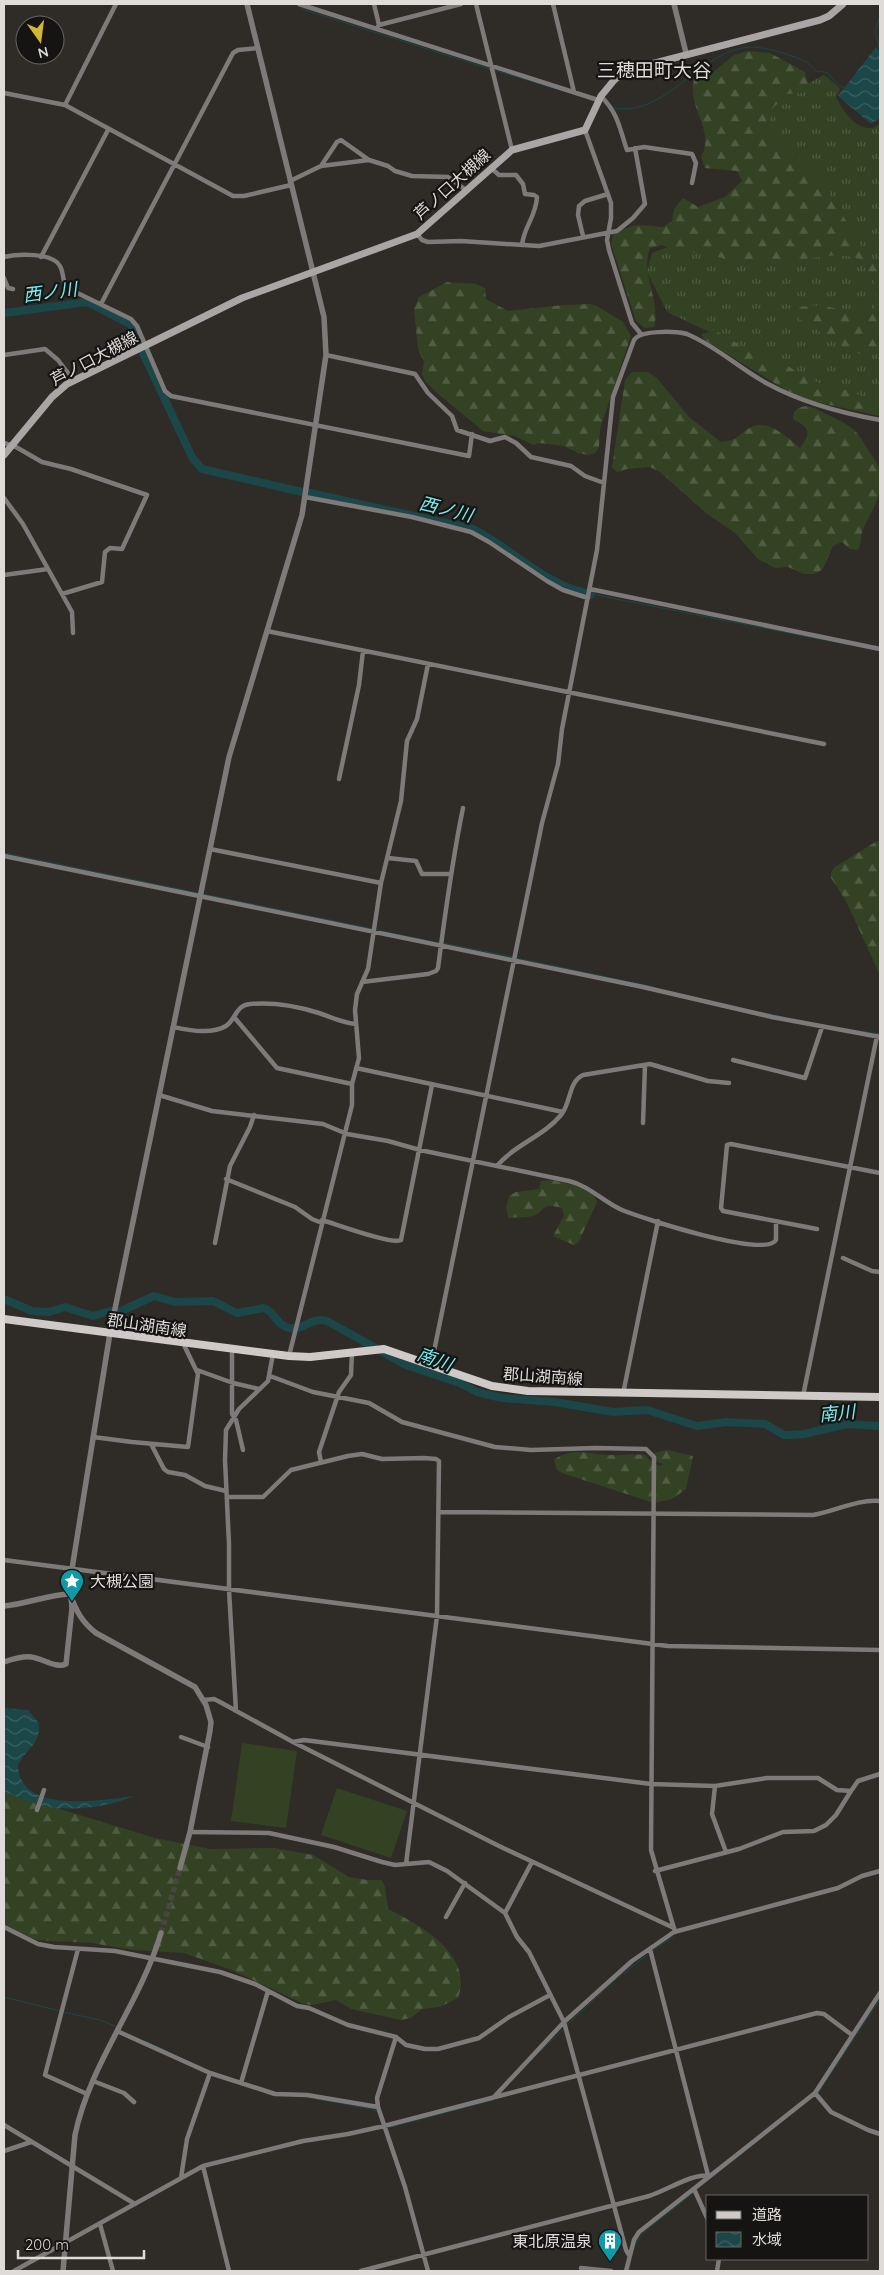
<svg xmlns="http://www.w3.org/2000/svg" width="884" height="2275" viewBox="0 0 884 2275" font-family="Quicksand,'Noto Sans JP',sans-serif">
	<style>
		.grass { fill: url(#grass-tufts) }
		.forest { fill: url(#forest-firs) }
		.pitch { fill: #344224 }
		.water { fill: url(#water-waves) }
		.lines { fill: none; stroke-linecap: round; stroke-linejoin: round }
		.stream { stroke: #1b4748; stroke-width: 1 }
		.river { stroke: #1b4748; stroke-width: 8 }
		.tertiary-tunnel { stroke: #494542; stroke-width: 5.5; stroke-dasharray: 5.5 3; stroke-linecap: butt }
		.minor { stroke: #7d7a79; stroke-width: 4.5 }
		.tertiary { stroke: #7d7a79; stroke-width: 5.5 }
		.secondary { stroke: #aba6a6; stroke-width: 7 }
		.primary { stroke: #cfc9c8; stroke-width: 8 }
		.labels { text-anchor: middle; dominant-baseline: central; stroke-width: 4.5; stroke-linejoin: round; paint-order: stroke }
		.street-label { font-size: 16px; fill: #dedbd9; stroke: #161412 }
		.poi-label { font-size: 16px; fill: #dedbd9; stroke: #161412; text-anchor: start }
		.water-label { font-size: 18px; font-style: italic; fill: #74eff1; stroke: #161412 }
		.quarter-label { font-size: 19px; fill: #dedbd9; stroke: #161412 }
	</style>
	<defs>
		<pattern id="grass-tufts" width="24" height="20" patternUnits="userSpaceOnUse" patternTransform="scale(1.25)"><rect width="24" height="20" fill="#344224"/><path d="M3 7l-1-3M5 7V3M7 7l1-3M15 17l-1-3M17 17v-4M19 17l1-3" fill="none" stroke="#515d43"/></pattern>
		<pattern id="forest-firs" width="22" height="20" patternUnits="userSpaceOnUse" patternTransform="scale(1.25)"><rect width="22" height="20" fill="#344224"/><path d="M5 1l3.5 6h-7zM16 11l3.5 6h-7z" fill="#515d43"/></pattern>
		<pattern id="water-waves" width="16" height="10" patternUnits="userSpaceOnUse" patternTransform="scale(1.25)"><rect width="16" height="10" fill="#1b4748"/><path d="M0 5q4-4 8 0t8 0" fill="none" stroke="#3c6162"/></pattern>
	</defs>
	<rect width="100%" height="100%" fill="#2f2b27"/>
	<path class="grass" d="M824,75l15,12 1,3 -4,6c5,15 28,44 44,27v286l-10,-1 -203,-96 -20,-40 5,-19 23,-9 30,8 65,-112 -6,-16 3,-19z"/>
	<path class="forest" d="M749,51l21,2 35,19 4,17 -7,4 -15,1 -14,14 -5,21 5,10 25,17 26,28 37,62 19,26v85l-4,-3 -13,1 -19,-8 -46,-29 -3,-6 2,-5 25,-2 34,9 15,-1 6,-11 -2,-15 -3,-9 -12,-18 -6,-3 -19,-2 -67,9 -42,-5 -18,-5 -33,-3 -13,-6 -12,3c-10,26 11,53 4,79l-9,1 -9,-7 -25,-77 2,-9c21,-13 27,-10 50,-8l9,-6 2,-12 9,-11 15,9 27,-10 17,-16 -5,-10 -32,-3 -4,-11c15,-27 -15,-51 -7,-77l17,-6 23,-19z
		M447,282l29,2 9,4 1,11 22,12 55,-6 27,-1 7,2 26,16 8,14 -31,93 -1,18 -4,6 -7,2 -10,-2 -14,-7 -24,-3 -7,2 -18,-9 -32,-5 -46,-38 -12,-12 -3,-7 2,-12 -6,-13 -4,-40 5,-12z
		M716,331l34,20 26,9 47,25 23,5 34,13v13l-73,-16 -18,-8 -86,-53 -1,-5z
		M632,372h16l9,6 32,39 32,25c16,-2 15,-5 27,-13 17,-13 40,8 52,19 12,-16 10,-20 -7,-29l1,-7c10,-10 19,-5 30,1 26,13 30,12 45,38 3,5 8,11 10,17 5,29 -5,37 -16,61 -3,7 -1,14 -5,21l-8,-1 -8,-7 -9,4 -10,23 -8,5h-11l-16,-7 -13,1 -17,-9 -23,-26 -29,-20 -46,-41 -10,-5 -23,2 -10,3 -5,-5 13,-87z
		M877,841h3v134l-34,-74 -15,-23v-6l4,-5z
		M552,1180c14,4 41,6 45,22l-19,41 -4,2 -21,-9 11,-20 -2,-8c-23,-6 -15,3 -29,8 -7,2 -18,1 -25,2l-2,-11 3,-11 7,-4 23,-3 2,-8z
		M667,1450l26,6 -7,33 -14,10 -18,4 -92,-30 -5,-3 -3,-10c16,-14 41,-5 60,-5 11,0 21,-1 31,0l9,9 6,2 3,-2 -8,-3 -1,-8z
		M4,1792l151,46 55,11 64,-1 39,7 36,22 18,3h15l3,7 3,22c32,16 86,45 70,89l-18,9 -18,2 -11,9 -10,2 -50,-11 -15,-9 -24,5 -8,-1 -70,-33 -50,-18 -52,-3 -40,-7 -56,-3 -32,-15z"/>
	<path class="pitch" d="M242,1743l55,8 -11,77 -55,-7z
		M337,1788l70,23 -16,47 -70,-23z"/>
	<path class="water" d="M876,47l4,4v67l-9,6 -33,-28z
		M4,1708l24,2 11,13c2,21 -13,26 -21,42 1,50 84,35 116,31 -25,11 -58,15 -85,11 -16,-3 -31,-11 -45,-15z"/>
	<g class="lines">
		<path class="stream" d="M301,6l1,3 188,60
			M880,51l-5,-19 5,-17v-11
			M494,70l99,30
			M612,106l2,2c51,10 85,-57 135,-61 14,-1 47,9 59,16 3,3 5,6 9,8 4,1 7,0 10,2 6,5 10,13 18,15
			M591,594l289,57
			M4,853l195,40
			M203,894l170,35
			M377,930l62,13
			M443,943l70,14
			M516,958l138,29
			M760,1012l23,5
			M846,1029l34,5
			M653,1950l20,-13
			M4,1997l56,14
			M63,2012l37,8 17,7
			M566,2026l51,-48 33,-25
			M145,2041l22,10
			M536,2055l28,-26
			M317,2099l55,10 6,3
			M389,2126l2,1 102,-27
			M696,2190l122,-97 62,-94
			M635,2245l8,-12 50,-40
			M629,2271l2,-12"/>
		<path class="river" d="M4,313l83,-11 43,22 7,9 4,13
			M142,351l50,106 10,12 100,23
			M310,493l163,36c40,20 72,57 118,65
			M4,1299l28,12 17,1 16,-5 28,9 17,-5h11l33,-15 21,6 38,-1 24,12 27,-5c11,4 12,17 25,20 15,3 23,-12 38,-7l79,44 54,18 17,9 25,6 53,4 58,10 34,-2 50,16 29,-4 39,2 19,11h6l14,-1 43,-10 33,2"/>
		<path class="tertiary-tunnel" d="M161,1933l19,-65"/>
		<path class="minor" d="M299,4l299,96
			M374,4l5,21
			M476,4l36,146
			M553,4l21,88
			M377,28l2,-3 82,-21
			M4,93l61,12 168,91h11l47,-11
			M601,96c18,19 18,31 26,54l17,-3 48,7 4,9 -4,20
			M65,105l51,-101
			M585,130l26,73v15l-4,22 2,10 23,73 9,11
			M321,166l48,-6
			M491,168l8,7h17l7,9 2,10 9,1 3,2c-1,20 -13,29 -15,48
			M290,181l31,-15 16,-24 4,-2 28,20 19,6 7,5 17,5 36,1 18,13
			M417,234l5,6 6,2 33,-1 78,5 78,-15 16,-13 12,-14 -10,-56
			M583,236l-5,-21 1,-9 6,-5 23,-7
			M4,257c13,-3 48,-5 56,9 4,7 2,15 7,22l64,31 6,7 28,65 6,5 298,60 3,-22
			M41,257l67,-127
			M4,278l4,10 5,1
			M101,304l132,-251 5,-3 20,-2
			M4,355l41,-6 13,11 16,21
			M326,355l89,19 13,19 24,23 5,14 33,11 15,-4 11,6 15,14 40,9 14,10 19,7
			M4,443l12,4 26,15 29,7 76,26 -25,54 -12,-1 -5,4 -3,30 -40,12
			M305,497l107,20 59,15 18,10 58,39 16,9 25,8
			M4,498l19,26 49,88 1,21
			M4,575l44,-6
			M590,589l290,60
			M267,631l557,113
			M339,779l20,-94 4,-34
			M210,849l171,34
			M4,856l639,131 129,30 108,20
			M388,858l28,3 6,13h28
			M362,982l66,-8 8,-3 2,-3c7,-54 14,-107 25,-160
			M234,1017l43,51 75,16
			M173,1027c16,3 38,8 53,-1 10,-7 10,-21 24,-22 23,-2 47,2 69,9 12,4 24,10 37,11
			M733,1060l72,18 17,-51
			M356,1068l207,44
			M159,1095l53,16 111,13 24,10 41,7 32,9 149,31c21,5 34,21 53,29 20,8 144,49 154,30v-18
			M643,1123l2,-58
			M497,1166c17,-21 47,-30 64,-51 10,-11 7,-33 22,-40l67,-11 58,17 21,2
			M226,1179l69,28 17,12 10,4
			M322,1220c14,4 70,25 79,20l31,-155
			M817,1229l-94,-18 -2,-3 6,-63 4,-1 149,29
			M215,1243l15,-77 20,-39 4,-12
			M843,1258l29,13 8,1
			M232,1350v64l4,6 7,30
			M289,1356l63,-251v-21l7,-26 -4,-48 2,-16 11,-25 13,-86 20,-82 6,-60 10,-22 11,-55
			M431,1366l111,-543 16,-59 4,-35 35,-179 16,-153 21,-57c6,-10 41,-9 53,-6 29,12 53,35 81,50 35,19 73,29 112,36
			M197,1370l36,13 26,6
			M270,1376l43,16 56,11 33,19 93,25 36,3 65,-2 50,1 8,8 -3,393 24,82
			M623,1394l35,-173
			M803,1396l74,-360
			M93,1437l39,5 56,5 10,-73 -15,-31
			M151,1444l13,25 4,3 17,3 20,11 21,5
			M321,1462l-2,-10 20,-60 12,-17 1,-23
			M227,1497h36l28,-27 57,-14 14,-2 20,5 42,-1 12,1 3,2 -2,155 -31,248
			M440,1512l373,3c23,-4 44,-16 67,-14
			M4,1560l664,86 212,4
			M204,1700l10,-1 6,3 73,40 206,104 175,82
			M236,1711l-7,-121v-46l-4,-84 1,-30 13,-21 29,-28 5,-27
			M181,1737l27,10
			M293,1742l11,-2 347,44 64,2 52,-8h51l19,12 14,1 7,-10 22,-7
			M715,1786l-3,28 14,38
			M37,1810l7,-20
			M190,1832l79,1 65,14 48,15 13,3 34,-3 18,9 58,42 12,24 12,15 35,70 62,228 3,5
			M655,1871l84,-22 44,-17 31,-1 12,-6 10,-10 15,-24
			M505,1913l27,-51
			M446,1917l19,-34
			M4,1927l34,17 16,3 61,4 105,21 35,12 42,22 12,2 39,17 48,12 10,8 19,4h13l41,-11 30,-21 41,-22
			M78,1949l-33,126 42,19
			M650,1949l58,226
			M117,2031l93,42 65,21 32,1 71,12
			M396,2037l-19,61 1,9 27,80 23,84
			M93,2081l31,12 10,9
			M241,2083l27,-92
			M815,2093l16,19 37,18 12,4
			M494,2097l70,-75 68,-61 42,-29 164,-44 24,-12 18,-5
			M4,2125l131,79
			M4,2151l27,-9
			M203,2166l26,105
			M181,2178l6,-39 23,-66
			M694,2189l14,31
			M100,2224l13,47
			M581,2268l30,3
			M14,2271l189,-105 100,-25 45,-7 36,-8 433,-113 7,1 28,21
			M361,2271l288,-75c17,-5 45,-24 61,-20
			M626,2271l8,-31 5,-8 176,-139 65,-100
			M717,2271l2,-12"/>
		<path class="tertiary" d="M674,4l12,49
			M4,1606c22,-2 43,-11 66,-12 6,17 12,28 26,39l99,54 11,18 5,17 -1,9 -20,101 -10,36
			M4,1662c9,-3 18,-6 27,-5 11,1 25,12 35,7l6,-56 -2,-23 2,-16 38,-236 119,-576 73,-242 24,-160 -2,-38 -77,-313
			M63,2271l12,-136c15,-72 65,-131 86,-202"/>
		<path class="secondary" d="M4,455l48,-58 15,-13 175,-86 175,-64 95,-84 73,-20 16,-34 14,-17 13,-9 192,-50 9,-4 14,-12"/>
		<path class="primary" d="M4,1319l285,37 21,1 74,-8 108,37 36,5 352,6"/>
	</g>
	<defs>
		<g id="sight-pin" transform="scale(1.25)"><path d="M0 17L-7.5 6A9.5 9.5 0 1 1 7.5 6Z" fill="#0f9aa8" stroke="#161412"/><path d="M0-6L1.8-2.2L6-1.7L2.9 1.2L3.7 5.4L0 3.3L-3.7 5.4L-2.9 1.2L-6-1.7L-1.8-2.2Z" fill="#fff"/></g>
		<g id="building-pin" transform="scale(1.25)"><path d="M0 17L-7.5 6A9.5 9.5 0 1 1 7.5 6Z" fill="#0f9aa8" stroke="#161412"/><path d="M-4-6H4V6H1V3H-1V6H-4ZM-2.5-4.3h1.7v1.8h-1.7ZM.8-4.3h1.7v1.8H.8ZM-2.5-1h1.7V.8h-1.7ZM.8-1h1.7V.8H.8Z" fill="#fff"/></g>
	</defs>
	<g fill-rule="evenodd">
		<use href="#sight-pin" x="72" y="1581"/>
		<use href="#building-pin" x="610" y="2241"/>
	</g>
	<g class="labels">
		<g class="street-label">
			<text transform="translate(452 184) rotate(-42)">芦ノ口大槻線</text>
			<text transform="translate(94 358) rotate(-28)">芦ノ口大槻線</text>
			<text transform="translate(147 1325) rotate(8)">郡山湖南線</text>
			<text transform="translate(543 1376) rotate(4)">郡山湖南線</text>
		</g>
		<g class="poi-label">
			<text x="90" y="1581">大槻公園</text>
			<text x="592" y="2241" text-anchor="end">東北原温泉</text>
		</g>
		<g class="water-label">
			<text transform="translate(50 292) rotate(-7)">西ノ川</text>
			<text transform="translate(446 509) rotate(14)">西ノ川</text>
			<text transform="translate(435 1359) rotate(20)">南川</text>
			<text transform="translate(837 1413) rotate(-6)">南川</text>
		</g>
		<g class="quarter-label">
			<text x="654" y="70">三穂田町大谷</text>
		</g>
	</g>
	<rect width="884" height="2275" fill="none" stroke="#dedbd9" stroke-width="10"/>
	<rect x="706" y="2195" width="162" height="65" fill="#161412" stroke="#666462"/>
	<rect x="716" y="2211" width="25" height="8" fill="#cfc9c8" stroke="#666462"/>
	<text x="752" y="2220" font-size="15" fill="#dedbd9">道路</text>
	<rect x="716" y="2232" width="25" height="15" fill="url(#water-waves)" stroke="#666462"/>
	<text x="752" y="2245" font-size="15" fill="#dedbd9">水域</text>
	<g transform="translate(40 40) rotate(166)"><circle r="24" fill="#161412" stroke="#666462"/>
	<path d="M0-4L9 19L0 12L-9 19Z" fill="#d4b635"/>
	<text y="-8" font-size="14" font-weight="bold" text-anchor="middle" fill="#dedbd9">N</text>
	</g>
	<path d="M18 2250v8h126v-8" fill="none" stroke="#dedbd9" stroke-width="2.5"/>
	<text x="25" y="2250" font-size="15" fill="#dedbd9" stroke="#161412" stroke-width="4" paint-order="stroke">200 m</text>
</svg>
